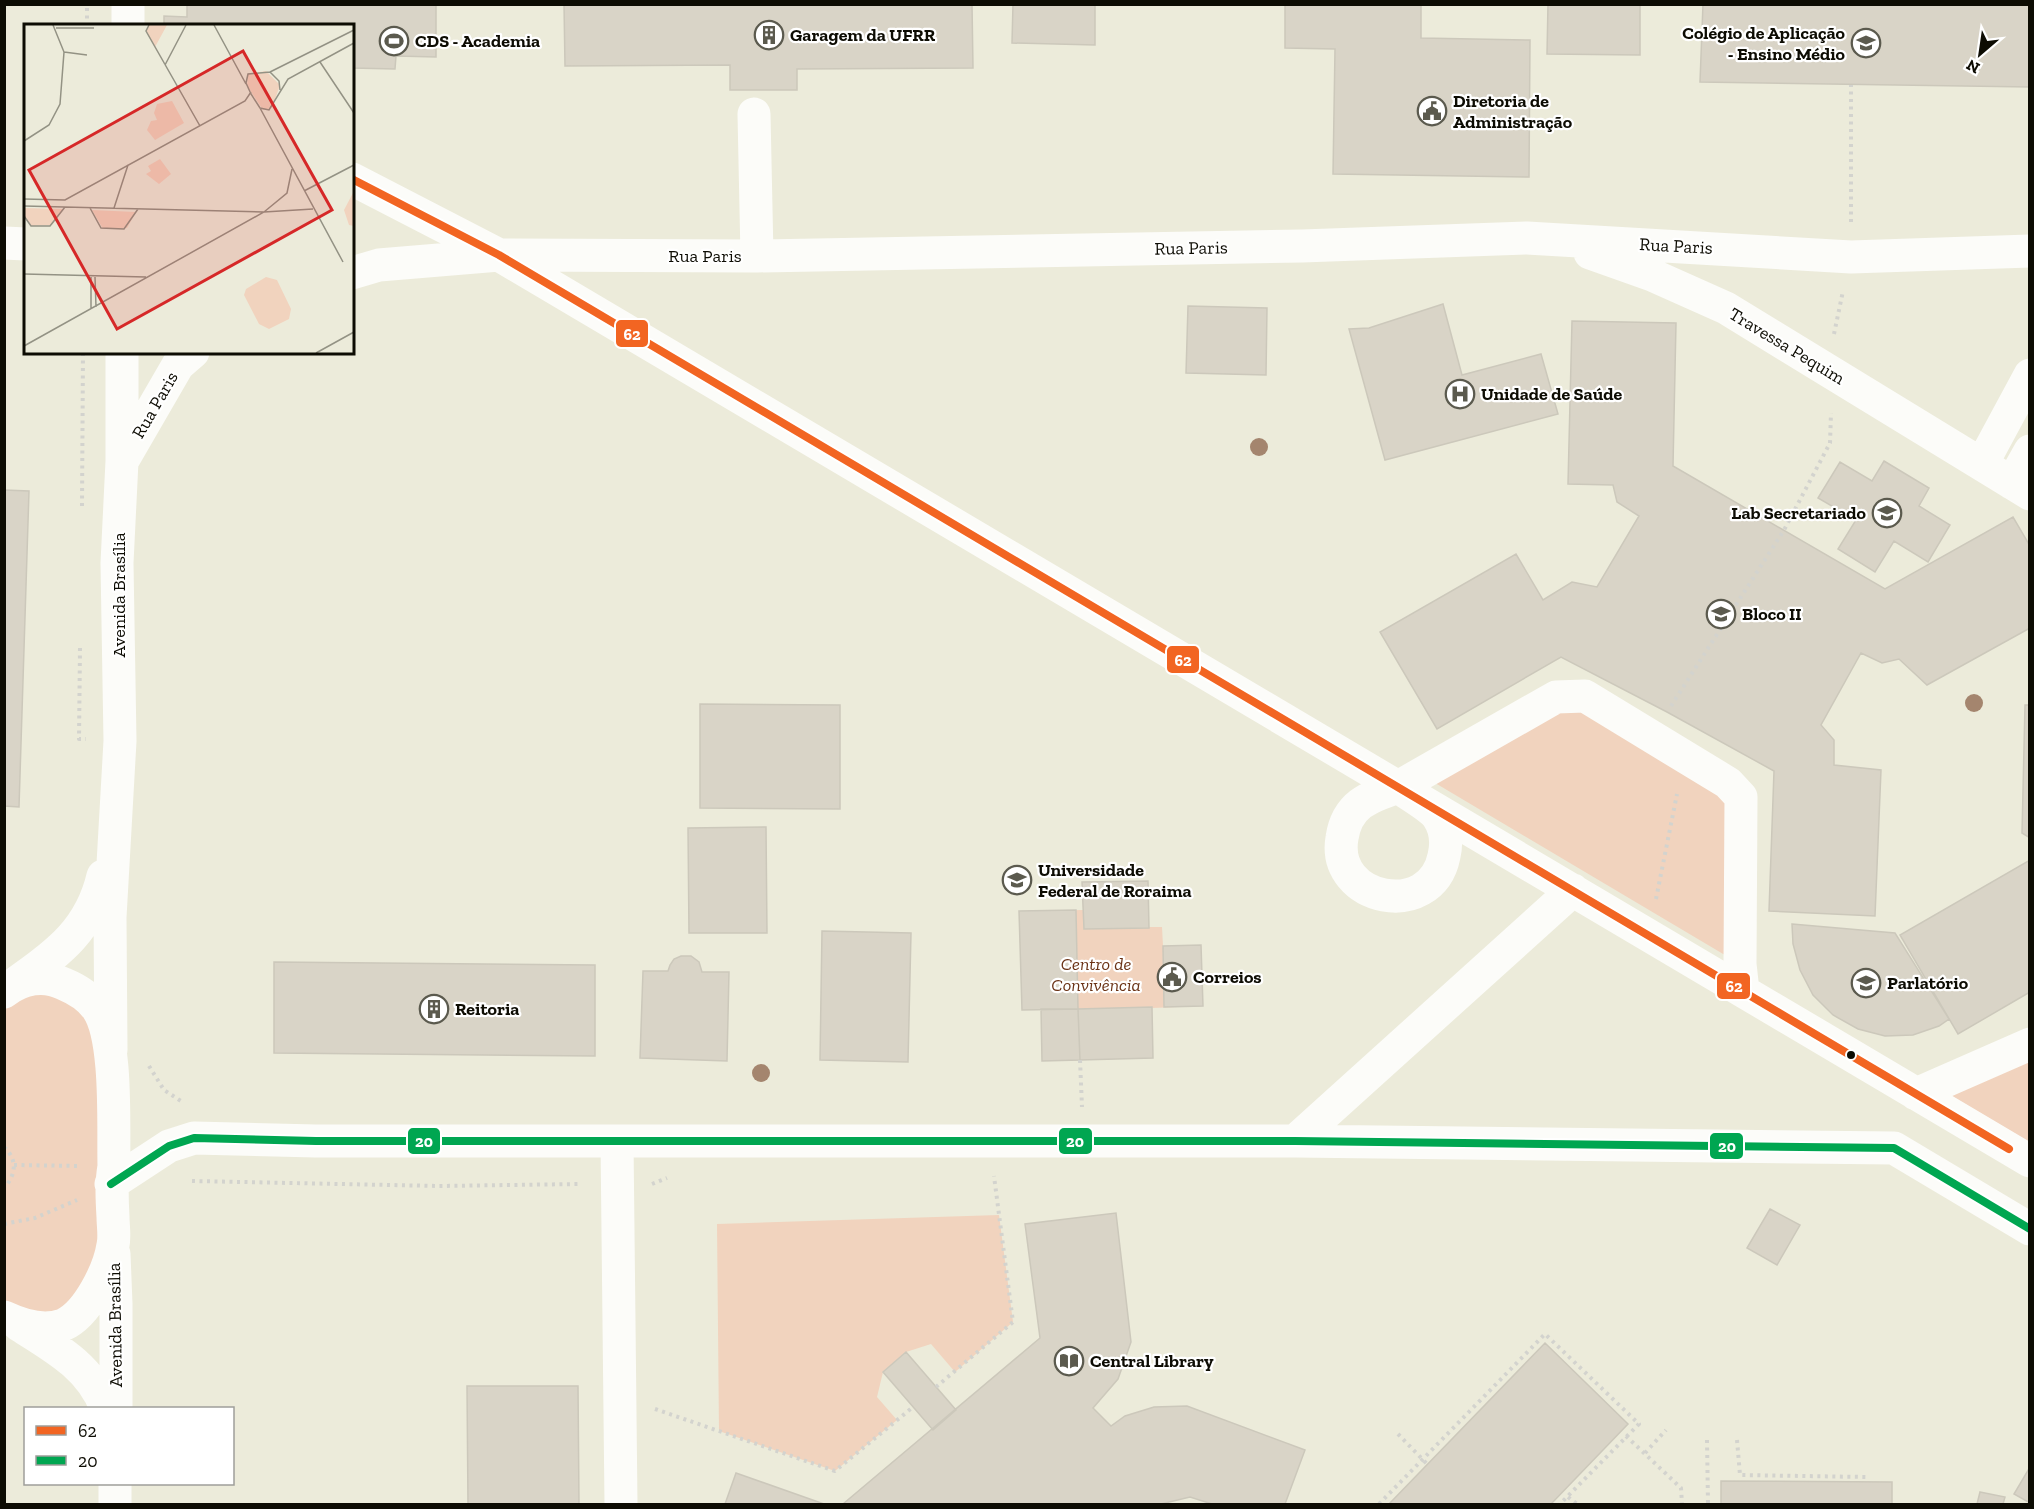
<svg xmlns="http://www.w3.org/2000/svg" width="2034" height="1509" viewBox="0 0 2034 1509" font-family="'Zilla Slab',serif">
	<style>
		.green { fill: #f1d3be }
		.building { fill: #d9d4c7; stroke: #ccc8bb; stroke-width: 1.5 }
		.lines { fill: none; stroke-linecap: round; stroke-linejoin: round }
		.path { stroke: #d3d3ce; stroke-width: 4; stroke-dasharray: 3 4.5; stroke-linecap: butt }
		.minor { stroke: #fcfcf9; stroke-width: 33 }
		.bus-1-casing { stroke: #fff; stroke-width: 12 }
		.bus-2-casing { stroke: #fff; stroke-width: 12 }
		.bus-1 { stroke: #f26522; stroke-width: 8 }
		.bus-2 { stroke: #00a651; stroke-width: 8 }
		.tree { fill: #a4856e }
		.bus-dot { fill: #0d0c03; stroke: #fff; stroke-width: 2 }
		.labels { text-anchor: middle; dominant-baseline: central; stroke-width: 4.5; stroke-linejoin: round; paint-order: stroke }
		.poi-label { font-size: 18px; font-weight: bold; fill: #0d0c03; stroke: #fff; text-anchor: start }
		.street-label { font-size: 18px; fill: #0d0c03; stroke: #fff }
		.park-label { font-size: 18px; font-style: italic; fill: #6a3215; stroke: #fff }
		.inset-road { fill: none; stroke: #939284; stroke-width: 1.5 }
		.view { fill: #d62828; fill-opacity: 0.15; stroke: #d62828; stroke-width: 3 }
		.inset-edge { fill: none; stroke: #0d0c03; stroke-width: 3 }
		.line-badge { stroke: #fff; stroke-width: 2 }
		.badge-label { font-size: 16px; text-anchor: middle; font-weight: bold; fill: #fff }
	</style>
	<rect width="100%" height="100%" fill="#ecebda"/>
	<path class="green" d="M1556,697l172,86 12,181 -320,-190z
		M1148,881l1,46h13l1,19 38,-1 2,61 -51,2 1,50 -111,3 -1,-52 -19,1 -3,-99 64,-1 -1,-28z
		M17,982l79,25 18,159 -29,141 -80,10v-325z
		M2029,1044v98l-94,-56z
		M999,1215l14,107 -58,50 -24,-28 -25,8 -23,20 -6,25 20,23 -62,51 -116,-40 -2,-207z"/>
	<path class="building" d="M187,4h249v53l-40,-1 -1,13 -43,-1v-42h-188v-10l23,1z
		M564,4h408l1,64 -176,1v21h-67v-25l-165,1z
		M1013,4h82v41l-83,-2z
		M1285,4h136v34l109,2 -1,137 -196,-3 2,-125 -50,-1z
		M1548,4h92v51l-93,-1z
		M1703,4h327v83l-330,-5z
		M1443,304l19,71 79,-21 17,60 -173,46 -36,-131 20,-1z
		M1188,306l79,2 -1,67 -80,-2z
		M1572,321l104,2 -3,143 212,123 128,-72 17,29v82l-103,57 -28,-26 -17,4 -21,-10 -40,72 13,15v25l47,5 -6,146 -106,-5 5,-140 -107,-59 -106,-55 -124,72 -57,-97 136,-78 27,46 29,-18 25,5 42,-71 -22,-14 -4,-17 -45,-1z
		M1884,461l45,27 -10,18 31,19 -22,37 -34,-21 -19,31 -37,-23 18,-29 -38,-22 22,-36 32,19z
		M4,490l25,1 -10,316 -15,-1z
		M700,704l140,1v104l-140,-1z
		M2025,705h5v133l-8,-5z
		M766,827l1,106h-78l-1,-105z
		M2030,860v132l-72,42 -58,-99z
		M1148,881l1,47 -65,1 -2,-47z
		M1076,910l2,99 -56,1 -3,-99z
		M1792,924l103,9 54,86 -10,7 -26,9 -28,1 -27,-7 -25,-14 -20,-20 -13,-25 -7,-26z
		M822,931l89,2 -3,129 -88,-2z
		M1201,945l2,61 -39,1 -1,-61z
		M681,956h10l8,6 3,10h27l-2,89 -87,-3 3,-87h25l2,-6 4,-6z
		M274,962l321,3v91l-321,-3z
		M1152,1007l1,51 -73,2 -2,-51z
		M1041,1009h37l2,51 -38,1z
		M1770,1209l30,16 -23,40 -30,-17z
		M1116,1213l15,129 -13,37 -25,29 18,18 14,-10 29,-9 33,-1 118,44 -20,54h-73l-22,-7 -29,7h-318l197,-166 -15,-114z
		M1545,1343l83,81 -77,80h-162z
		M906,1352l50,58 -23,20 -50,-58z
		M467,1386h111l1,118h-111z
		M2030,1467v36l-16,-9z
		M736,1473l88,31h-99z
		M1721,1481l171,1v22h-171z
		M1980,1492l25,5 -2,7h-26z"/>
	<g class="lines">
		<path class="path" d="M87,26v-22
			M1851,222v-137
			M1834,334l9,-43
			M82,506l1,-154
			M80,648l-1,91h7
			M1671,706l113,-176 46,-87 1,-30
			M1656,899l21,-105
			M1080,1060l2,47
			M149,1066l15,24 20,13
			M4,1147c14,13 12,28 0,41
			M14,1165l65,1
			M192,1181l247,5 142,-2
			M652,1184l15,-6
			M4,1224l31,-6 42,-18
			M936,1387l77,-65 -19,-146
			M655,1409l180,62 78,-64
			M1398,1434l30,31
			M1626,1436l55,52 1,16
			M1707,1440l1,64
			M1737,1440l3,35 126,2
			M1645,1453l21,-23
			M1568,1497l9,7
			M1379,1504l166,-170 94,90 -79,80"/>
		<path class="minor" d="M128,4v22
			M754,114l3,142
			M352,179l147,76 1531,906
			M4,243l22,1
			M1590,253l62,22 74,33 304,186
			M352,273l27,-8 120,-10 258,1 545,-10 225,-8 324,19 179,-6
			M123,460l55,-95 15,-13
			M1982,464l48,-89
			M2012,483l18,-32
			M1398,787l158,-90 29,-1 143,87 13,14 -1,167 3,27
			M1398,787c11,8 33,20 40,30 8,12 9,26 6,39 -13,65 -113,45 -102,-18 5,-34 27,-41 56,-51z
			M17,982c42,-29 74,-54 86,-106
			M4,992c18,-14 40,-18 60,-8 12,5 25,13 33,24 21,30 16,119 17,158 -3,17 -2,34 -1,51 0,9 2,19 0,28 -4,25 -25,69 -50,80 -19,7 -42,0 -59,-8
			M111,1050l-1,-133 10,-176 -3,-178 5,-102v-109
			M1916,1094l114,-50
			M617,1141l4,363
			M1295,1141l278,-251
			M111,1184l58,-38 25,-8 122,3h979l599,7 136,81
			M114,1254l2,50v104
			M19,1325c35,22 72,42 87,83
			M115,1504v-20"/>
		<g class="bus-1-casing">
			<path id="bus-1" d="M352,179l147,76 1510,894"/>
		</g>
		<g class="bus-2-casing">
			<path id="bus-2" d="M111,1184l58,-38 25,-8 122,3h979l599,7 136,81"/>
		</g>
		<use href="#bus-1" class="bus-1"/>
		<use href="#bus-2" class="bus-2"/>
	</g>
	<g class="tree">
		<circle cx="1259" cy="447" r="9"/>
		<circle cx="1974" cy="703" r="9"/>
		<circle cx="761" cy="1073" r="9"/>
	</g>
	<defs>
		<g id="building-ring" transform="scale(1.5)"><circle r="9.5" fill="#fff" stroke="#5b5a4e" stroke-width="1.5"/><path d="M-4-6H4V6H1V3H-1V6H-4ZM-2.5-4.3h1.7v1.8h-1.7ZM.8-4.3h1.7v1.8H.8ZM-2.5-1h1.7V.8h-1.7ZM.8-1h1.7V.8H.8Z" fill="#5b5a4e"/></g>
		<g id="stadium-ring" transform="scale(1.5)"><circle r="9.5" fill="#fff" stroke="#5b5a4e" stroke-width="1.5"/><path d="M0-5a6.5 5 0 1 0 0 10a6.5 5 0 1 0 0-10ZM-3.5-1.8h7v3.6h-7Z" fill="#5b5a4e"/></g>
		<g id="university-ring" transform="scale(1.5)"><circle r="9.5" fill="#fff" stroke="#5b5a4e" stroke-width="1.5"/><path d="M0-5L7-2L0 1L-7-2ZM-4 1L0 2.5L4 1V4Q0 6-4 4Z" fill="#5b5a4e"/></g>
		<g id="civic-ring" transform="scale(1.5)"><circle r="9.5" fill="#fff" stroke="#5b5a4e" stroke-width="1.5"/><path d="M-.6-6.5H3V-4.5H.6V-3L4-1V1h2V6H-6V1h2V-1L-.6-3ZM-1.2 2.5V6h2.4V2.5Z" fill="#5b5a4e"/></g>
		<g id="hospital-ring" transform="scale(1.5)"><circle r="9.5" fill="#fff" stroke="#5b5a4e" stroke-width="1.5"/><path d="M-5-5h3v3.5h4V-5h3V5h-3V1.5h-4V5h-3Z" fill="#5b5a4e"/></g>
		<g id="library-ring" transform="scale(1.5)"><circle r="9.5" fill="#fff" stroke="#5b5a4e" stroke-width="1.5"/><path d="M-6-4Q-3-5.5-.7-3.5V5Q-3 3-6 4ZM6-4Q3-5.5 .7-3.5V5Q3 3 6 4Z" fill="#5b5a4e"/></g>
	</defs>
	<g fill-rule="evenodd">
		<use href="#building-ring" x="769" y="35"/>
		<use href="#stadium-ring" x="394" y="41"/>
		<use href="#university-ring" x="1866" y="43"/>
		<use href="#civic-ring" x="1432" y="111"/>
		<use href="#hospital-ring" x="1460" y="394"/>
		<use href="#university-ring" x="1887" y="513"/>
		<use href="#university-ring" x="1721" y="614"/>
		<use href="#university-ring" x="1017" y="880"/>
		<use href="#civic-ring" x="1172" y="977"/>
		<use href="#university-ring" x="1866" y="983"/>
		<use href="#building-ring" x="434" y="1009"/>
		<use href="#library-ring" x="1069" y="1361"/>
	</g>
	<circle class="bus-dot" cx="1851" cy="1055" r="5"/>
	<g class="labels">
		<g class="poi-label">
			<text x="1845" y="33" text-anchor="end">Colégio de Aplicação<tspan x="1845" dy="21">- Ensino Médio</tspan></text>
			<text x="790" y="35">Garagem da UFRR</text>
			<text x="415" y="41">CDS - Academia</text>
			<text x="1453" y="101">Diretoria de<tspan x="1453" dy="21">Administração</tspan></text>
			<text x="1481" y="394">Unidade de Saúde</text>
			<text x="1866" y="513" text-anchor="end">Lab Secretariado</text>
			<text x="1742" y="614">Bloco II</text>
			<text x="1038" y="870">Universidade<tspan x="1038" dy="21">Federal de Roraima</tspan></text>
			<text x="1193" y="977">Correios</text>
			<text x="1887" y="983">Parlatório</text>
			<text x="455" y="1009">Reitoria</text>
			<text x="1090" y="1361">Central Library</text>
		</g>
		<g class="street-label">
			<text transform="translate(1676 246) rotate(3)">Rua Paris</text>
			<text transform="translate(1191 248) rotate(-1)">Rua Paris</text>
			<text x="705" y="256">Rua Paris</text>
			<text transform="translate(1787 346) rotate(31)">Travessa Pequim</text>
			<text transform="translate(155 405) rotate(-60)">Rua Paris</text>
			<text transform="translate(119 595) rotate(-90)">Avenida Brasília</text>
			<text transform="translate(115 1325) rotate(-91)">Avenida Brasília</text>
		</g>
		<g class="park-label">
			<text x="1096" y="964">Centro de<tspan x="1096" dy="21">Convivência</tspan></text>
		</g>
	</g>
	<g transform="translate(24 24)">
		<rect width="330" height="330" fill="#ecebda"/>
		<path d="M125,1h18l-12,22 -9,-16zM242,47l14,14 -8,23 -9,2 -16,-24 1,-12zM148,77l12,22 -29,17 -8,-10 4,-9 6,-1 -3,-7 3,-9zM136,135l11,15 -12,10 -13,-10 5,-3 -3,-5zM330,167v35l-5,-1 -5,-15zM0,184l40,1 -12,16 -21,1 -7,-10zM68,186l44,2 -9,16 -24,1zM242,253l11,3 14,29 -2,10 -20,10 -10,-5 -15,-29 2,-6z" fill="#f1d3be"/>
		<path class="inset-road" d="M125,1l-3,6 54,95M190,1l32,59M32,4h38M40,28l23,3M296,38l34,51M141,41l21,-40M246,48l84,-42M256,66l-1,-9 -9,-9 -22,2 -2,9 5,11 9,14 9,2 19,-31 66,-36M236,84l83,154M0,117l25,-16 11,-21 4,-52 -11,-27M280,167l50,-26M0,175l41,1 180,-99 6,-9M0,182l240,6 49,-3M66,184l11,20 23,1 14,-20M90,184l14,-43M0,192l7,10h19l15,-19M0,250l122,3M71,253l1,30M67,285v-32M0,322l240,-134 23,-19 5,-24M292,329l38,-21"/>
		<path class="view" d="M219,27l89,159 -215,119 -88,-159z"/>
		<rect width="330" height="330" class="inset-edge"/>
	</g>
	<g class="line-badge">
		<rect x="615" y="319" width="34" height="29" rx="6" fill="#f26522"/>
		<rect x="1166" y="645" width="34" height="29" rx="6" fill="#f26522"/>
		<rect x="1716" y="972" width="35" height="28" rx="6" fill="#f26522"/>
		<rect x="407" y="1127" width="34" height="28" rx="6" fill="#00a651"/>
		<rect x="1058" y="1127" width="35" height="28" rx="6" fill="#00a651"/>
		<rect x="1709" y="1132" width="35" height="28" rx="6" fill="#00a651"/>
	</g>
	<g class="badge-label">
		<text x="632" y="340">62</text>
		<text x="1183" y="666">62</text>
		<text x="1734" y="992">62</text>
		<text x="424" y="1147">20</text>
		<text x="1075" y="1147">20</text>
		<text x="1727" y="1152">20</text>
	</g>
	<rect width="2034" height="1509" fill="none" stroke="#0d0c03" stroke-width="12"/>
	<rect x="24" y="1407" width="210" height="78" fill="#ffffff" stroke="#9e9e9a" stroke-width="1.5"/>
	<rect x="36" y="1426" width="30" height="9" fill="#f26522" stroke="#9e9e9a" stroke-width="1.5"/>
	<text x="78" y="1437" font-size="18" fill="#0d0c03">62</text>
	<rect x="36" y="1456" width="30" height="9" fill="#00a651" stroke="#9e9e9a" stroke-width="1.5"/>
	<text x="78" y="1467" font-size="18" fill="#0d0c03">20</text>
	<g transform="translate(1980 54) rotate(209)" stroke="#ffffff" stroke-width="4.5" paint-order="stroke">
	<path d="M0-4.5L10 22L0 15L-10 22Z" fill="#0d0c03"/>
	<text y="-9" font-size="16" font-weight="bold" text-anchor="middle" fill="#0d0c03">N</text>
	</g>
</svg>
